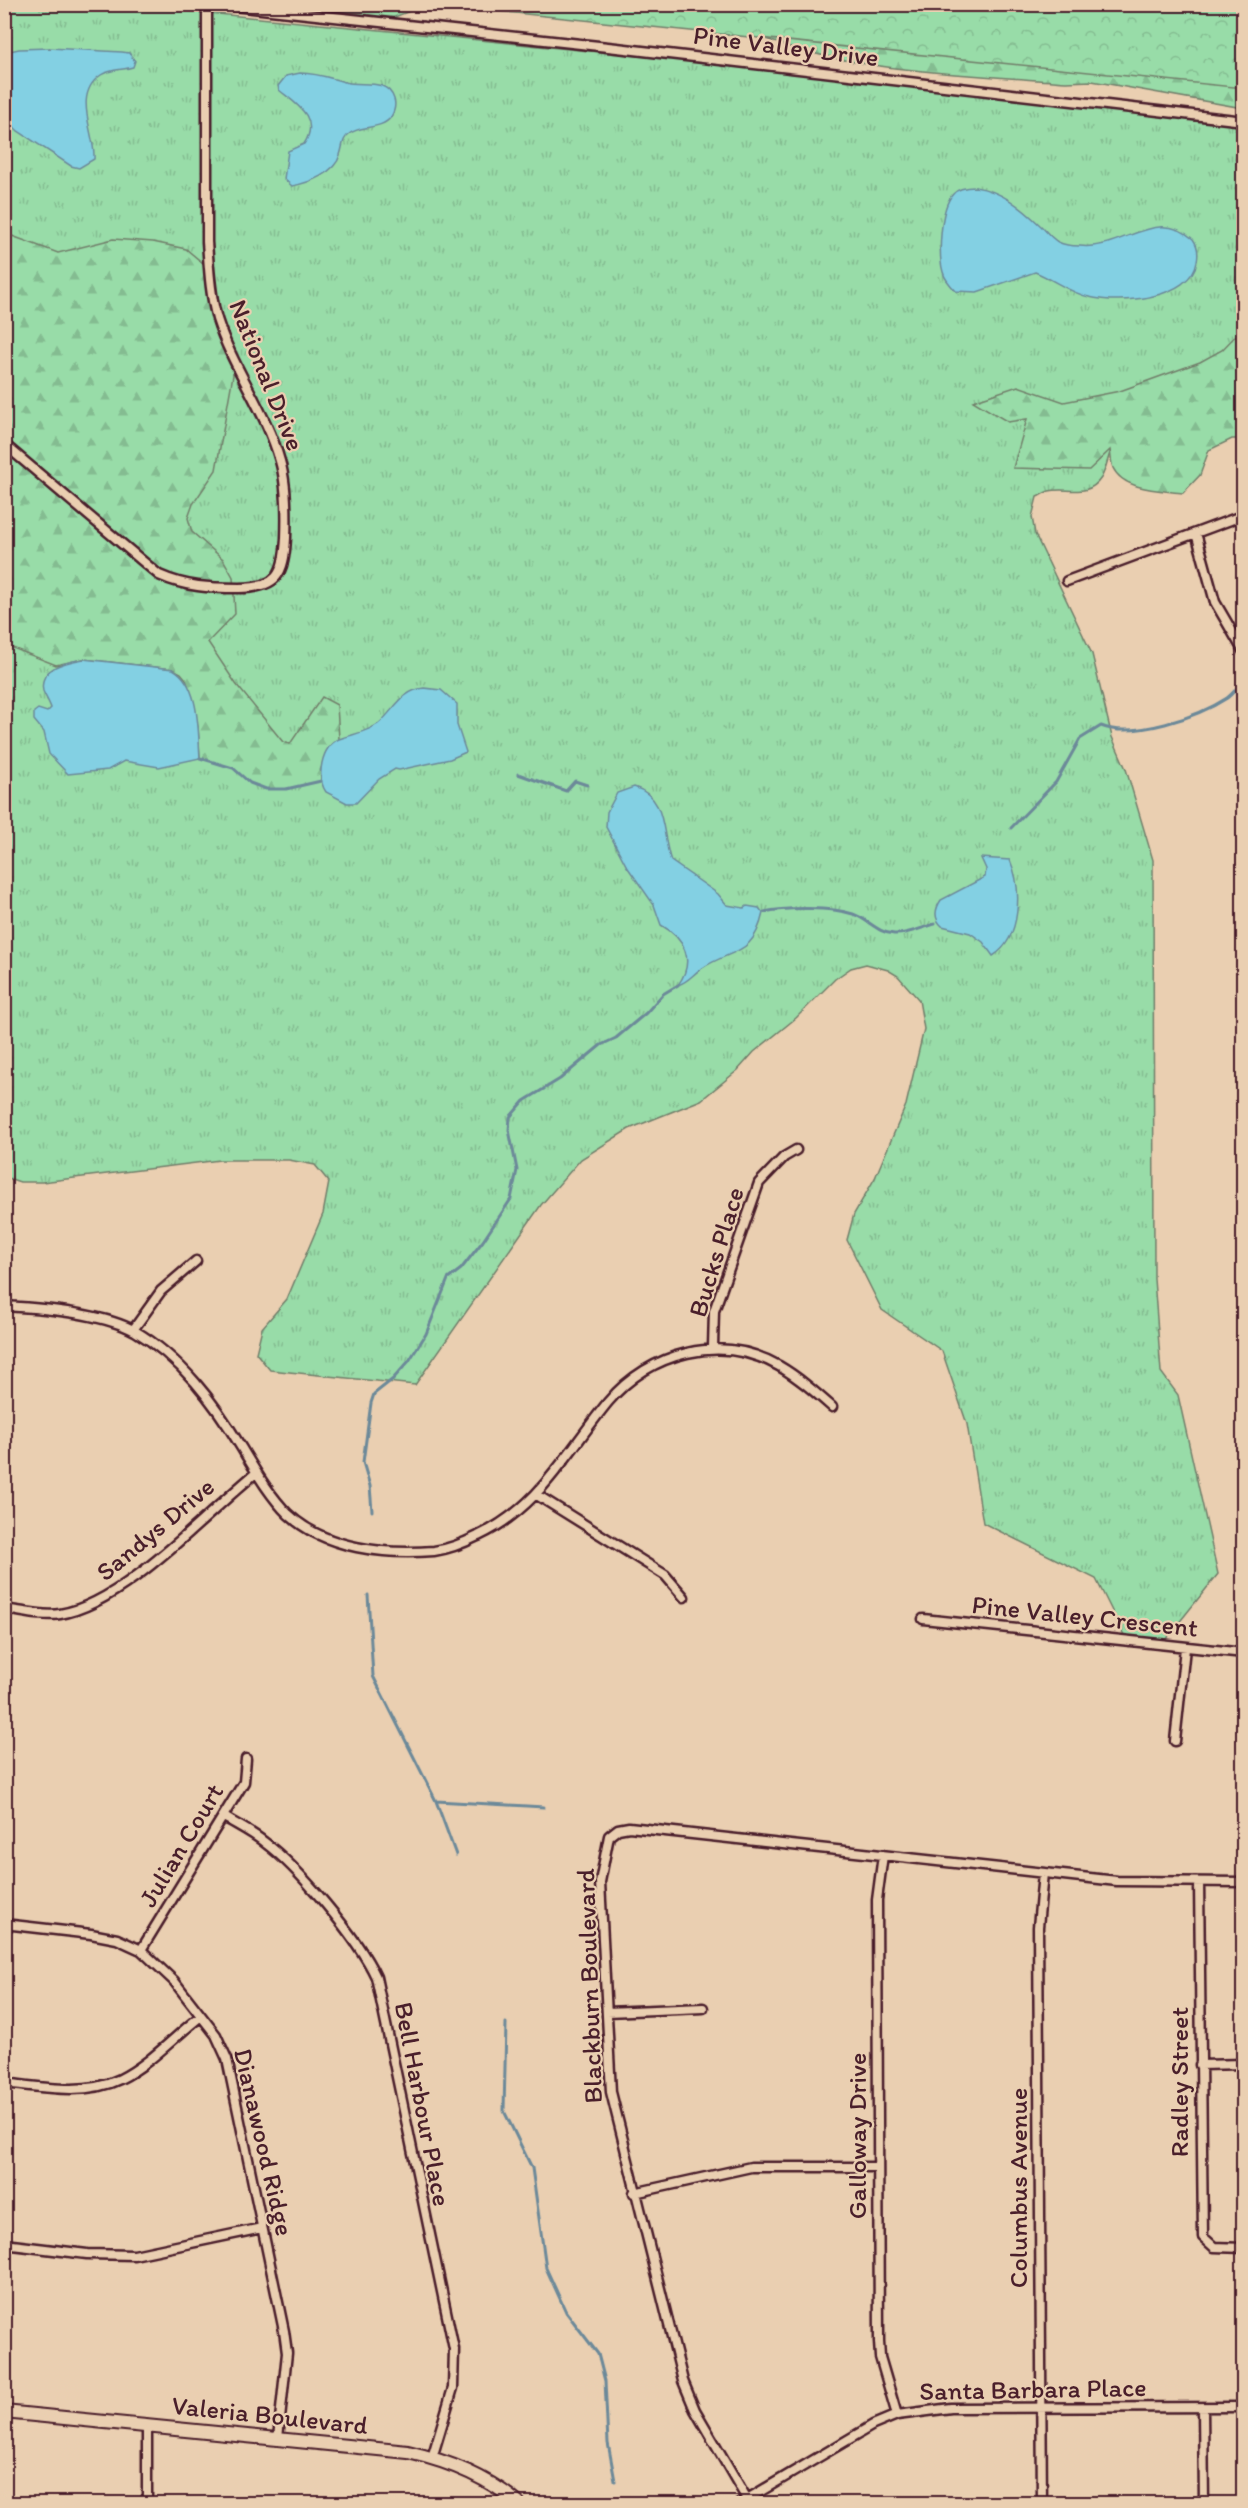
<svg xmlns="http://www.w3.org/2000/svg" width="1248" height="2508" viewBox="0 0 1248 2508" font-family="Itim,sans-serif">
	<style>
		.grass { fill: url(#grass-tufts); stroke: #717e6a; stroke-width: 1.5 }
		.forest { fill: url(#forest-firs); stroke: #717e6a; stroke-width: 1.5 }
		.park { fill: url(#park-crowns); stroke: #717e6a; stroke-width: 1.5 }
		.water { fill: #83d0e3; stroke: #6c8999; stroke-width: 1.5 }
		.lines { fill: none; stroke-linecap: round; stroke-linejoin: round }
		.stream { stroke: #6c8999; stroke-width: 3 }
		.street-casing { stroke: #4a1f2b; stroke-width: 13 }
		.secondary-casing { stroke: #4a1f2b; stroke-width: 16 }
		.street { stroke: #eacfb1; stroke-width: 8 }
		.secondary { stroke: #eacfb1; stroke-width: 12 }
		.labels { text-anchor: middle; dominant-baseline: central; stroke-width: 4.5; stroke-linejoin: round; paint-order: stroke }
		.street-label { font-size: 26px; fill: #4a1f2b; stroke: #eacfb1 }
	</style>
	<defs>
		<pattern id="grass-tufts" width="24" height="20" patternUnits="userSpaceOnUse" patternTransform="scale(1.5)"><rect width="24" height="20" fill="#98dca8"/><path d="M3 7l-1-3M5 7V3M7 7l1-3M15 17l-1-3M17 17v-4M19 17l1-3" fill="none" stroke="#84bc91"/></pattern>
		<pattern id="forest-firs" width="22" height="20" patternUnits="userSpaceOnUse" patternTransform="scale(1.5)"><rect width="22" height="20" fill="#98dca8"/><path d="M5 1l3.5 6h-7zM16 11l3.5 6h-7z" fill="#84bc91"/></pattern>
		<pattern id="park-crowns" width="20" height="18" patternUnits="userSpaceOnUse" patternTransform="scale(1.5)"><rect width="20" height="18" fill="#98dca8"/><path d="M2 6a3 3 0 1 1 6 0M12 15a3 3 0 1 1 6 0" fill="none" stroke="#84bc91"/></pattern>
	</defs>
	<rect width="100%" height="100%" fill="#eacfb1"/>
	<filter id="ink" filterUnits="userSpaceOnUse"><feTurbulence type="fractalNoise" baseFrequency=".0167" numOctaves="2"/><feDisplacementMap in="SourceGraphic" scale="12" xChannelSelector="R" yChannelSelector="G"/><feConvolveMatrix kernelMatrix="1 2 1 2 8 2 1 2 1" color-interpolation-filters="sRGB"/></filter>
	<g filter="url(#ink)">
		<path class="grass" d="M5,5h123l1115,111v248l-129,79c-6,11 -7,25 -13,35 -13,20 -33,9 -52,13 -4,1 -9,5 -12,6l-5,20 3,17 57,120 20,83 14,32 27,91 1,419 7,93 17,23 40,179 -53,66 -37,3 -32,-64 -113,-56 -16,-99 -25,-73 -60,-41 -35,-70 7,-26 21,-36 31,-73 18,-76 -5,-29 -21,-24 -10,-6 -22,-6 -15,4 -16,11 -39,39 -42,34 -16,18 -37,30 -72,29 -48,30 -40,46 -126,180 -145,-15 -14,-17 6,-25 25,-29 36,-85 6,-32 -14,-17 -26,-5h-69l-178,22h-22l-15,-5z"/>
		<path class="forest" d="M270,5h143l-3,6 -23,9z
			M1243,5v103l-151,-27 -26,1c-101,-8 -208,-9 -303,-44z
			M4,233l54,20 55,-14 40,3 33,7 25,21 8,51 12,31 2,23 -17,95 -23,34 -5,14 4,14 31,27 10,18 2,37 -27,28 28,42 47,58 7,2 32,-47 15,8 2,34c-14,10 -19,25 -18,42l-35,8h-20l-16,-6 -17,-15 -33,-10 -2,-31 -12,-48 -5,-6 -8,-4 -90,-10 -27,6 -51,-20z
			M1243,328v111h-11l-23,11 -9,25 -17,18c-21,-3 -59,-2 -70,-25 -2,-5 -2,-13 -3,-18l-21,20 -76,-2 14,-49 -19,3 -35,-21 45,-15 46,16 56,-11 80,-29 22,-12z"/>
		<path class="park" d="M439,5h804v83z"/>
		<path class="water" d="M49,48l73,4 7,1 6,8 -2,6c-10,3 -23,2 -32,8 -30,20 -5,59 -7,84l-15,9 -8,-2 -53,-35 -13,-13v-66l14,-3z
			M300,73c17,0 30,5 45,9 16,5 42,-5 49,17 2,6 0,13 -3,18 -9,13 -31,8 -42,17 -7,5 -6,13 -9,21 -5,18 -31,28 -48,31l-8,-7 4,-28 16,-7c17,-26 -8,-40 -25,-54l-1,-4 8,-10z
			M975,187c27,4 46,20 66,39 5,5 10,12 17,16 6,3 15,4 22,4 42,5 75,-40 113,-7 5,7 6,13 4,22 -6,38 -77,44 -108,36 -19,-4 -36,-18 -54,-25l-58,20 -21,-1c-5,-5 -11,-11 -13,-19 -5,-17 -3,-64 10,-78 5,-6 14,-7 22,-7z
			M83,659l90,10c27,15 25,62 27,89l-41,9 -35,-6 -16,9 -40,4 -19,-20 -5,-22 -10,-12v-8l4,-3 9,3 4,-4c-2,-6 -6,-12 -8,-17 -5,-24 24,-29 40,-32z
			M424,688l17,2 16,14v21l9,27 -16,7 -51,11 -4,-1 -16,10 -23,24h-9l-21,-11c-10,-15 -5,-45 13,-53 14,-5 26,-6 39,-15 17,-14 22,-33 46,-36z
			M634,787c34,10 27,47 37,74l47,33 9,11 17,3 3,-2 12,2 4,5c-10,45 -32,35 -62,56 -8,5 -13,13 -23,16 18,-25 6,-47 -17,-60l-7,-20 -28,-40 -20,-38 1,-15 10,-19z
			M981,858l29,2c12,28 12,78 -17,96l-10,-14 -13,-9 -28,-7c-9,-8 -7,-17 -1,-26l44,-23 1,-8z"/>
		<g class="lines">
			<path class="stream" d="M200,758l33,10 17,15 16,6h20l35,-8
				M518,774l48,17 9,-10 12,4
				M1011,828l45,-46 24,-43 21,-13c32,13 97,-9 126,-28 6,-4 11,-12 17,-17
				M764,912c22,-5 67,-5 89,2 15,5 24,19 41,20 13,1 29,-7 41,-10
				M372,1511l-2,-25 -7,-24 8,-59 3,-9 19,-15 16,-18 17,-27 22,-55 13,-10 22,-28 28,-42 6,-29 -8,-40 1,-13 14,-16 36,-22 41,-34 15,-7 30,-25 17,-19 15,-9
				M368,1595l5,81 63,125 20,54
				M436,1801l108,6
				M506,2023l-2,88 28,57 14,100 20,44 32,42 7,27 3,62 7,38"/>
			<g class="street-casing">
				<path id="street" d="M216,4l401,44 627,73
					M4,444l155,131c27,12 50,13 80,13 38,0 45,-13 47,-50 1,-25 1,-53 -6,-77 -14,-50 -47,-92 -63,-142 -7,-25 -8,-52 -10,-77v-238
					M1196,533l19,69 29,50
					M1067,581l177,-66
					M4,1306c38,2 98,7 131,25 46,27 79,71 106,116 14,23 28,48 47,67 37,35 98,41 146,37 15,-2 30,-8 44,-15 61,-28 89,-84 130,-134 42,-50 113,-69 171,-36 19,11 36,26 53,41
					M133,1330l28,-39 35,-30
					M713,1347l1,-36 45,-128 25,-26 12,-7
					M537,1495l128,80 19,22
					M4,1609c18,2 38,8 56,5 64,-10 144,-99 196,-141
					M923,1619l321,34
					M1175,1741l10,-93
					M224,1817c13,8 28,15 40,25 34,25 94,96 112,135l78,372 -1,39 -21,70
					M883,1855l-6,45 2,442 1,15 17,58
					M1199,1882l4,355 11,10 30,1
					M4,1924l87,10 26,5 24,11 33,31 42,54 11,24 57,272 3,22 -9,85
					M141,1950l103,-168 2,-23
					M607,2012l96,-4
					M1200,2065l44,-1
					M4,2083c37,4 82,13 116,-4 30,-15 55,-43 81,-63
					M634,2193l117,-26h127
					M4,2244l83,10 47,1 128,-27
					M1203,2408l1,96
					M747,2499l-52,-89 -12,-29 -72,-289 -11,-210 9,-46 9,-7 11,-2 488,54 127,1
					M147,2504v-79
					M739,2504l134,-79 24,-10 54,-7 293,-1
					M1042,2504l-4,-577 5,-54"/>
			</g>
			<g class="secondary-casing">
				<path id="secondary" d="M4,2412l404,40c40,9 80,25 111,52"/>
			</g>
			<use href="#street" class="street"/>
			<use href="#secondary" class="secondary"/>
		</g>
	</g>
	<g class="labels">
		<g class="street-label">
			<text transform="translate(786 46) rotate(7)">Pine Valley Drive</text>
			<text transform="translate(267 375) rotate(68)">National Drive</text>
			<text transform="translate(716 1252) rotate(-73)">Bucks Place</text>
			<text transform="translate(155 1529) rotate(-40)">Sandys Drive</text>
			<text transform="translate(1085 1616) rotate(6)">Pine Valley Crescent</text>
			<text transform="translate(181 1845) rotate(-59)">Julian Court</text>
			<text transform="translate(589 1986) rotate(-92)">Blackburn Boulevard</text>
			<text transform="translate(1179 2082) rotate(-90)">Radley Street</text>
			<text transform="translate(423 2104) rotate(79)">Bell Harbour Place</text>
			<text transform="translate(857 2136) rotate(-90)">Galloway Drive</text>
			<text transform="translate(264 2142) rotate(77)">Dianawood Ridge</text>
			<text transform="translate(1018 2188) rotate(-90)">Columbus Avenue</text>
			<text transform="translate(1033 2389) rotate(-1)">Santa Barbara Place</text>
			<text transform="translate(270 2415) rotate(6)">Valeria Boulevard</text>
		</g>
	</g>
	<rect width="1248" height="2508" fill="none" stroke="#eacfb1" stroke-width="24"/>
	<rect x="12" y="12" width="1224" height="2484" fill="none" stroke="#4a1f2b" stroke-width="2" filter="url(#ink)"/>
</svg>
